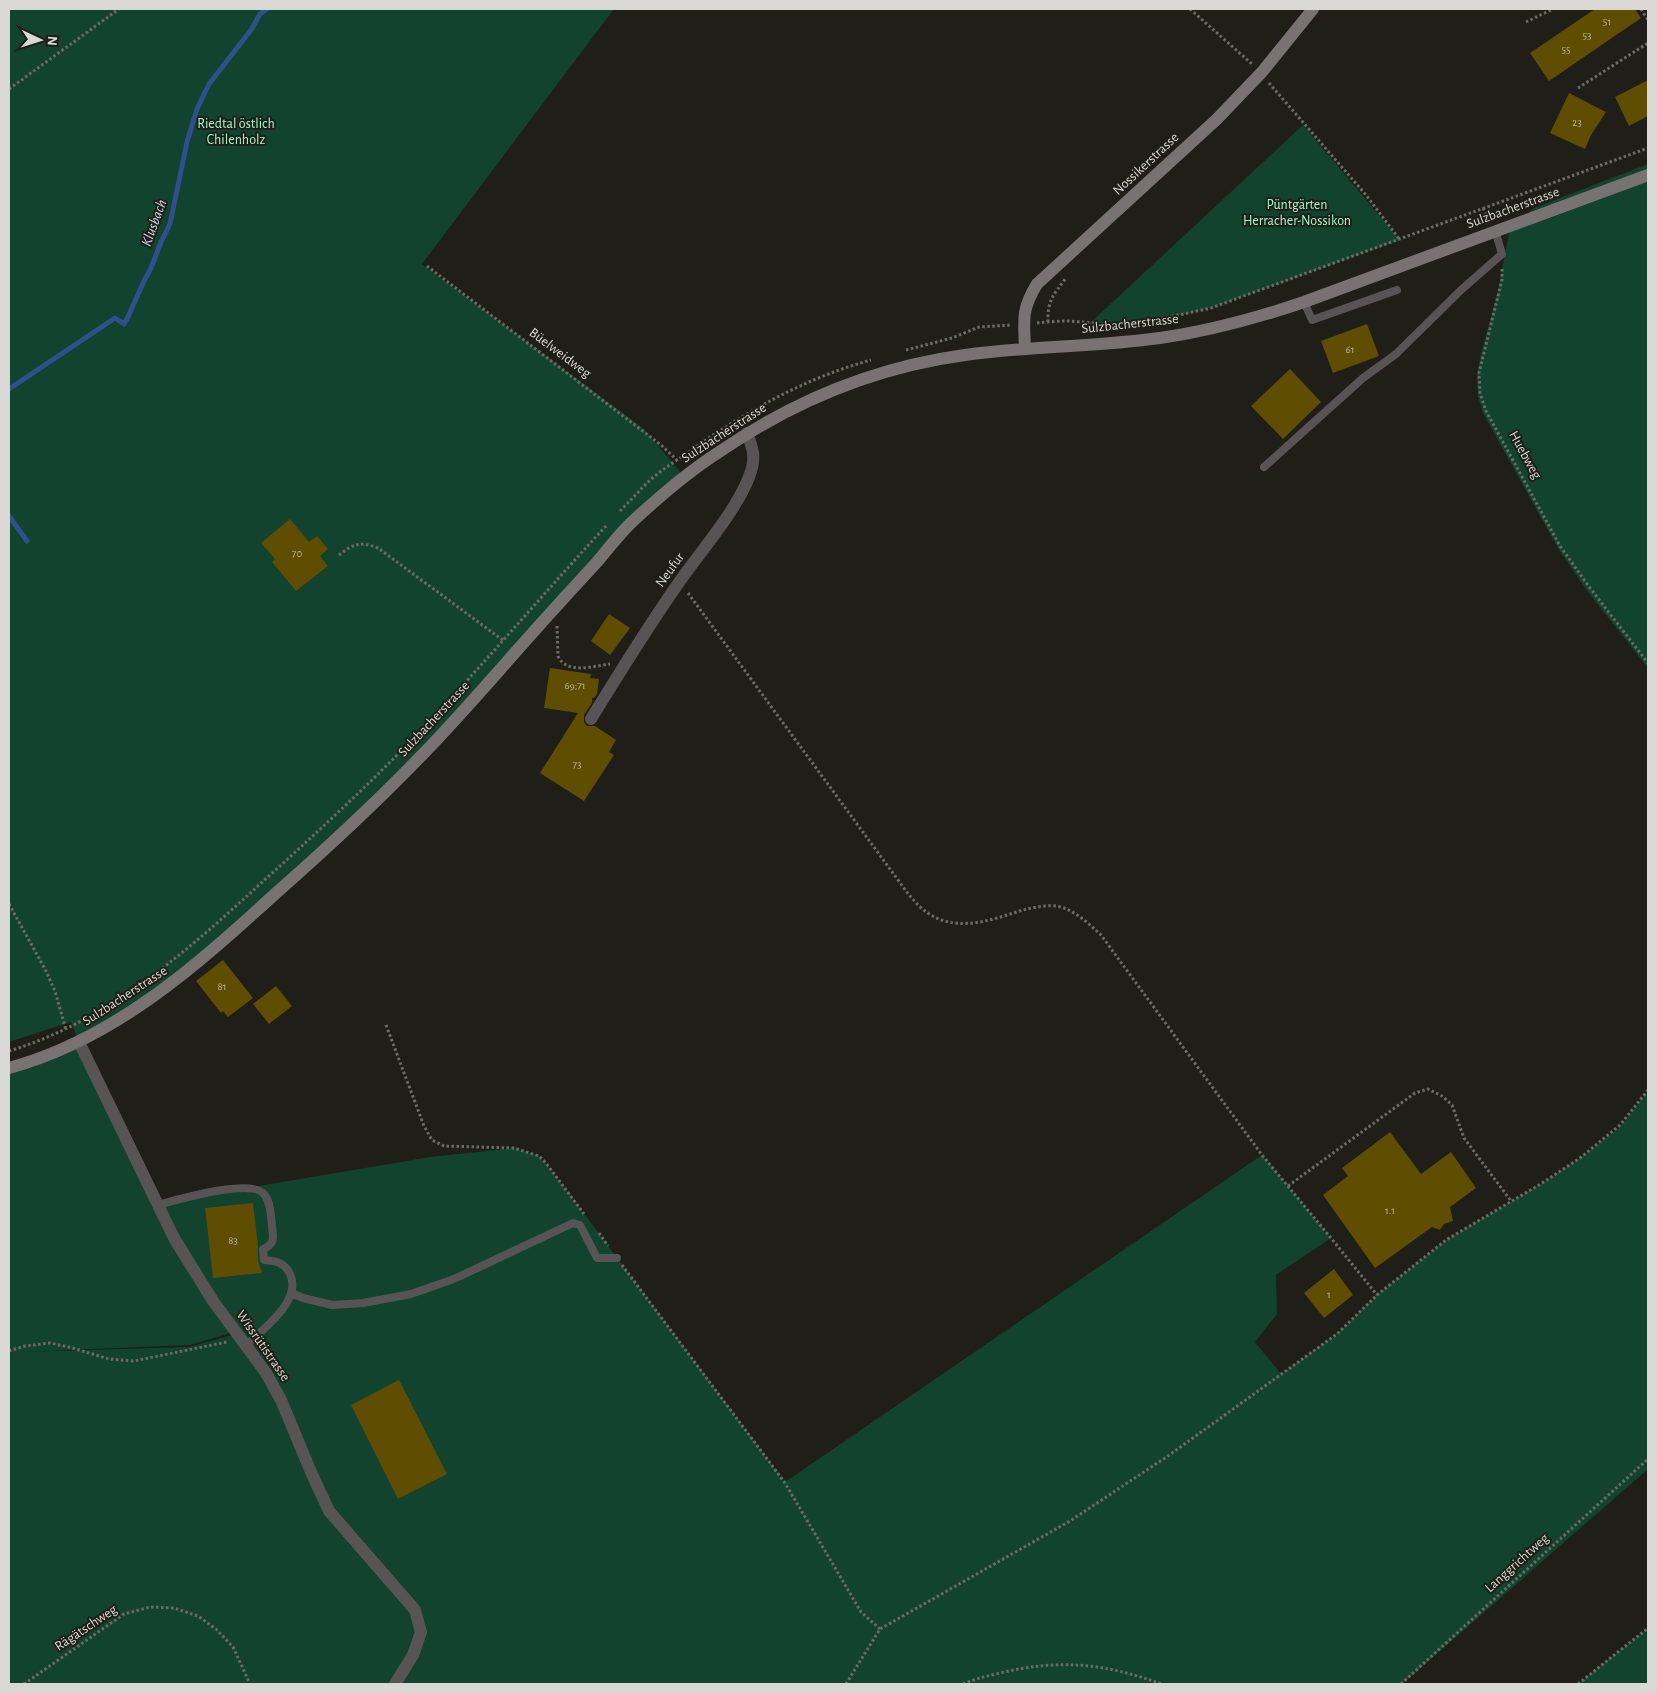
<svg xmlns="http://www.w3.org/2000/svg" width="1657" height="1693" viewBox="0 0 1657 1693" font-family="'Alegreya Sans',sans-serif">
	<style>
		.green { fill: #11432e; fill-rule: evenodd }
		.lines { fill: none; stroke-linecap: round; stroke-linejoin: round }
		.stream { stroke: #2f4f8d; stroke-width: 5 }
		.building { fill: #5f4e01 }
		.path { stroke: #6d6b66; stroke-width: 3; stroke-dasharray: 2.5 2.5; stroke-linecap: butt }
		.lane { stroke: #585455; stroke-width: 8 }
		.street { stroke: #585455; stroke-width: 12 }
		.secondary { stroke: #787273; stroke-width: 12 }
		.labels { text-anchor: middle; dominant-baseline: central; stroke-width: 4; stroke-linejoin: round; paint-order: stroke }
		.number-label { font-size: 11px; fill: #bab69f }
		.park-label { font-size: 14px; fill: #9cfbcc; stroke: #201e18 }
		.street-label { font-size: 14px; fill: #d9d8d4; stroke: #201e18 }
		.water-label { font-size: 15px; font-style: italic; fill: #d0daed; stroke: #201e18 }
	</style>
	<rect width="100%" height="100%" fill="#201e18"/>
	<path class="green" d="M9,9h605l-192,255 221,164 41,48 -53,47 -209,232 -88,86 -156,139 -70,47 -29,15 78,161 273,-46 84,-9 25,8 13,15 233,311 477,-327 69,83 -55,37 1,39 -22,28 26,32 56,-40 40,-39 69,-55 93,-55 41,-27 38,-29 30,-38v378l-246,215h-1393v-616l70,-26 -8,-20 -62,20zM171,1228l62,106 29,35 18,31 42,100 32,43 47,48 14,22 -15,-21 -46,-48 -33,-44 -42,-99 -18,-31 -29,-35 -43,12 -170,5 171,-7 41,-12 -38,-63z
		M1303,125l97,115 -189,68 -44,10 -53,6h-25z
		M1648,164v504l-60,-76 -29,-42 -75,-135 -6,-18 -1,-20 3,-19 18,-68 12,-62 24,-20z
		M1648,1628v56h-70z"/>
	<g class="lines">
		<path class="stream" d="M9,389l106,-71 9,6 3,-5 17,-38 7,-13 10,-26 9,-18 17,-82 10,-33 12,-25 42,-54 9,-16 7,-5
			M9,516l18,25"/>
	</g>
	<path class="building" d="M1595,9h40l6,9 -92,63 -19,-28z
		M1648,80v36l-19,10 -14,-29z
		M1569,93l37,19 -15,23 -6,14 -35,-16z
		M1367,324l12,32 -46,17 -12,-32z
		M1290,369l31,33 -38,37 -32,-33z
		M290,519l19,23 8,-6 11,13 -8,7 8,10 -32,25 -24,-29 3,-3 -14,-16z
		M609,614l21,14 -20,27 -19,-14z
		M550,668l41,6 -1,4 9,1 -2,15 -3,4h-2v5l-8,12v7l3,4h8l21,14 -7,12 5,3 -30,46 -44,-28 38,-60 -34,-5z
		M223,960l30,38 -25,19 -5,-6 -2,2 -25,-32z
		M276,986l16,20 -23,18 -16,-20z
		M1390,1132l31,42 30,-22 25,36 -26,19 3,14 -9,3 -4,6 -8,-3 -57,41 -52,-73 25,-19 -6,-8z
		M253,1203l5,43v15l4,12 -49,5 -8,-70z
		M1334,1269l19,26 -29,23 -20,-25z
		M399,1380l48,94 -49,25 -47,-94z"/>
	<g class="lines">
		<path class="path" d="M1190,9l62,55
			M1641,9l7,11
			M1526,22l27,-13
			M1269,83l97,112 34,45
			M1578,88l70,-45
			M9,89l110,-80
			M1483,208l7,13
			M427,266l234,179 16,15
			M1502,269v11l-23,93 1,20 6,18 74,135 30,42 58,75
			M1048,322c-1,-21 6,-28 18,-44
			M1037,323c10,-1 21,-2 31,-2 16,1 31,3 47,3 33,-2 64,-9 96,-16l437,-160
			M906,350l46,-12 27,-11 32,-2
			M620,511c10,-10 19,-20 29,-30 12,-11 27,-20 41,-30 55,-39 115,-73 181,-91
			M339,555c14,-11 21,-14 39,-7l126,93
			M688,593l221,302c5,5 10,12 16,16 30,23 66,9 98,-1 12,-3 26,-6 38,-3 16,5 28,17 40,28l161,220 69,83 46,57
			M557,626l1,30c8,19 36,10 52,8
			M9,904l36,65 10,22 11,39
			M386,1025l38,101 8,14 12,6 70,2 25,8 7,7 38,51
			M9,1051c99,-30 176,-98 250,-166 62,-56 124,-113 180,-174 57,-61 111,-125 168,-186
			M1288,1186l127,-93 13,-4 14,7 10,9 12,33 47,63
			M599,1233l9,13
			M622,1265l163,218 76,129 19,17
			M9,1351l16,-5 25,-3 19,4 40,12 25,2 93,-19
			M24,1684l100,-70 26,-7 24,1 24,8 18,13 17,18 17,37
			M846,1684l34,-55 190,-108 98,-65 169,-122 40,-39 69,-55 93,-55 41,-27 40,-33 28,-35
			M963,1684c12,-5 24,-8 37,-11 58,-14 105,-10 161,11
			M1401,1684l247,-225
			M1578,1684l70,-56"/>
		<path class="lane" d="M1304,302l8,18 85,-30
			M1264,467l99,-89 33,-24 65,-64 41,-36 -7,-24
			M158,1205c18,-5 93,-27 106,-11 7,8 7,23 8,33 2,11 2,18 -9,22l1,11c12,1 20,2 26,14 13,27 -28,55 -44,72
			M292,1293l11,5 29,7 31,-2 48,-9 43,-15 119,-56 7,2 17,33h20"/>
		<path class="street" d="M591,719c29,-47 57,-93 89,-138 21,-30 56,-70 69,-104 7,-18 5,-26 -2,-44
			M79,1042l95,196 39,63 53,72 15,27 30,72 18,39 86,99 6,22 -8,23 -18,29"/>
		<path class="secondary" d="M1025,349c-1,-29 -4,-39 12,-65l180,-165 45,-47 51,-63
			M9,1068c106,-29 187,-102 266,-174 51,-45 101,-91 148,-140 37,-38 71,-78 105,-116 23,-26 46,-51 69,-76 12,-14 23,-29 36,-41 27,-25 55,-49 86,-69 73,-50 157,-85 246,-97 64,-9 130,-8 195,-17 50,-7 97,-20 144,-36l344,-127"/>
	</g>
	<g class="labels">
		<g class="number-label">
			<text x="1607" y="21">51</text>
			<text x="1587" y="35">53</text>
			<text x="1566" y="49">55</text>
			<text x="1577" y="122">23</text>
			<text x="1350" y="349">61</text>
			<text x="297" y="553">70</text>
			<text x="575" y="685">69;71</text>
			<text x="577" y="764">73</text>
			<text x="222" y="986">81</text>
			<text x="1390" y="1210">1.1</text>
			<text x="233" y="1240">83</text>
			<text x="1329" y="1294">1</text>
		</g>
		<g class="park-label">
			<text x="236" y="124">Riedtal östlich<tspan x="236" dy="16">Chilenholz</tspan></text>
			<text x="1297" y="205">Püntgärten<tspan x="1297" dy="16">Herracher-Nossikon</tspan></text>
		</g>
		<g class="street-label">
			<text transform="translate(1146 164) rotate(-43)">Nossikerstrasse</text>
			<text transform="translate(1513 208) rotate(-20)">Sulzbacherstrasse</text>
			<text transform="translate(1130 324) rotate(-6)">Sulzbacherstrasse</text>
			<text transform="translate(560 353) rotate(37)">Büelweidweg</text>
			<text transform="translate(724 433) rotate(-33)">Sulzbacherstrasse</text>
			<text transform="translate(1525 455) rotate(61)">Huebweg</text>
			<text transform="translate(670 570) rotate(-54)">Neufur</text>
			<text transform="translate(434 719) rotate(-47)">Sulzbacherstrasse</text>
			<text transform="translate(125 996) rotate(-33)">Sulzbacherstrasse</text>
			<text transform="translate(263 1346) rotate(55)">Wissrütistrasse</text>
			<text transform="translate(1517 1563) rotate(-42)">Langgrichtweg</text>
			<text transform="translate(86 1628) rotate(-34)">Rägätschweg</text>
		</g>
		<g class="water-label">
			<text transform="translate(154 223) rotate(-70)">Klusbach</text>
		</g>
	</g>
	<rect width="1657" height="1693" fill="none" stroke="#d9d8d4" stroke-width="20"/>
	<g transform="translate(40 40) rotate(94)" stroke="#201e18" stroke-width="4" paint-order="stroke">
	<path d="M0-4L9 19L0 12L-9 19Z" fill="#d9d8d4"/>
	<text y="-8" font-size="14" font-weight="bold" text-anchor="middle" fill="#d9d8d4">N</text>
	</g>
</svg>
